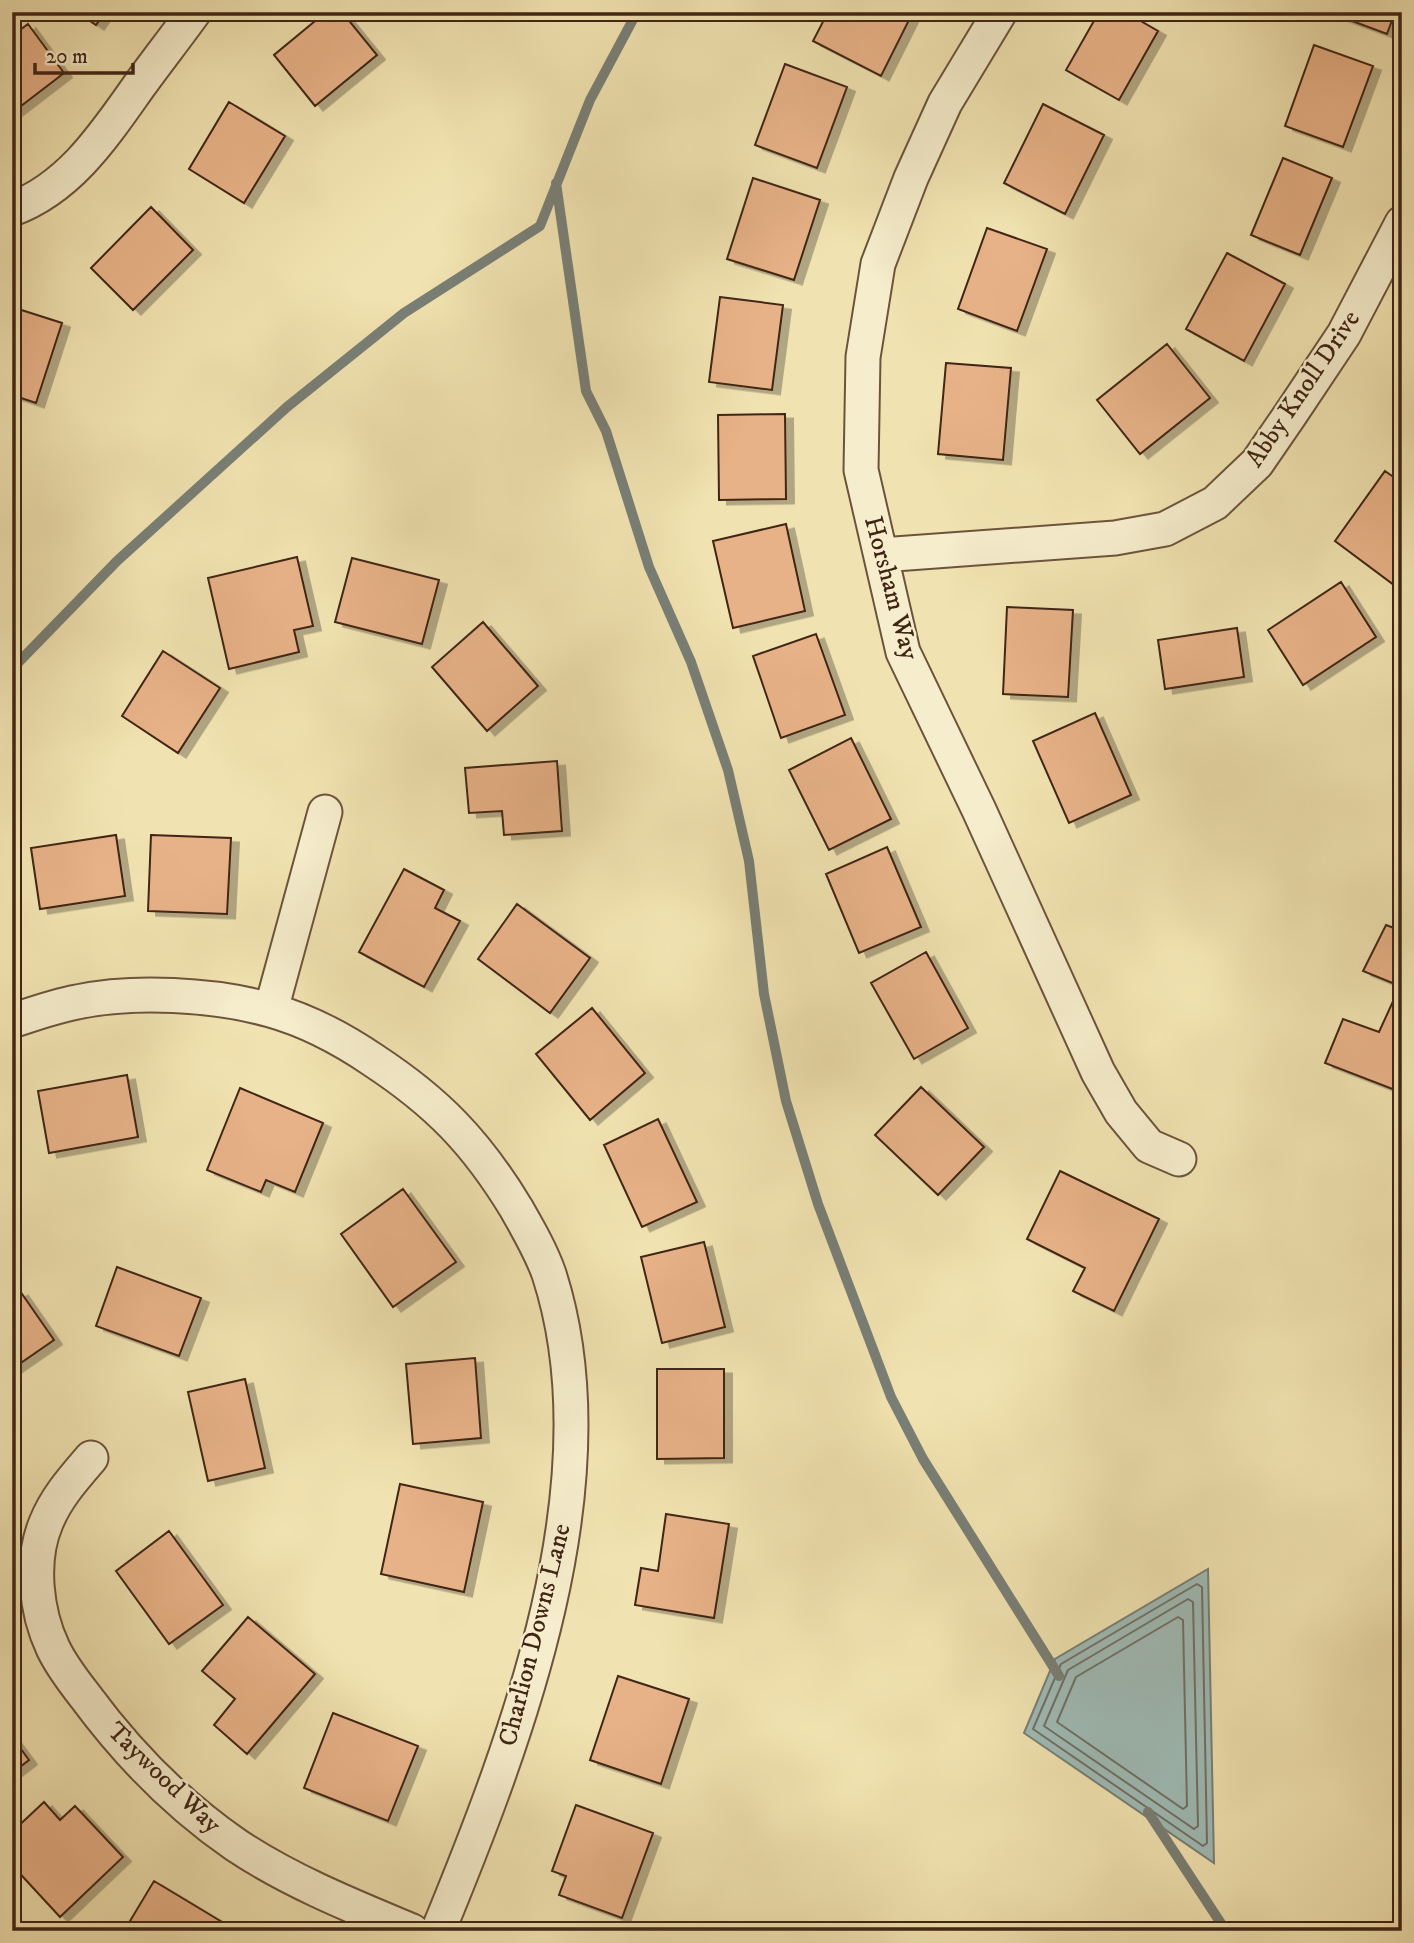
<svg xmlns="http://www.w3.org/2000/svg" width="1414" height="1943" viewBox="0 0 1414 1943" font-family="'IM FELL DW Pica',serif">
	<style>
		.water { fill: #9fbbb6; stroke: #797f76; stroke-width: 2 }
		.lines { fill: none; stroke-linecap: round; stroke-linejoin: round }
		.shore { stroke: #707066; stroke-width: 2 }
		.stream { stroke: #797f76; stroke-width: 10 }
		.building { fill: #e8b288; stroke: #402515; stroke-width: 2; filter: url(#shadow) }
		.minor-casing { stroke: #6c543c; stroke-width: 37 }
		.minor { stroke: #f6edcc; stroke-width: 33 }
		.labels { text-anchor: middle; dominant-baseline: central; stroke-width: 5; stroke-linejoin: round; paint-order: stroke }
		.street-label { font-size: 26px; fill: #402515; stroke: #f6edcc }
	</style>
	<defs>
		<filter id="shadow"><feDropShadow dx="8" dy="4.5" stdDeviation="0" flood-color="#0004"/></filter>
	</defs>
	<rect width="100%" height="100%" fill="#f1e3b1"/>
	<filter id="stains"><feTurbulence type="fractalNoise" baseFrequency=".00286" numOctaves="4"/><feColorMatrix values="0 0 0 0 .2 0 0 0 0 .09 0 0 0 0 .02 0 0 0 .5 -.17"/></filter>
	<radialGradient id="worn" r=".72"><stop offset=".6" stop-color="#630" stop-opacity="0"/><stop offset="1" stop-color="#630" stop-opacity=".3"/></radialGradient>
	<path class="water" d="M1208,1569l6,294 -190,-130 31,-74z"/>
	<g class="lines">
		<path class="shore" d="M1197,1584l5,3 5,256 -4,3 -170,-117 28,-65z
			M1188,1599l5,3 5,224 -4,3 -150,-103 24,-56z
			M1178,1617l5,3 4,186 -4,3 -126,-87 19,-45z"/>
		<path class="stream" d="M556,183l30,208 20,40 43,136 42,95 37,108 21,91 15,133 22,107 32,103 73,193 32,62 136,217
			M12,669l105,-108 170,-154 117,-94 136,-87 50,-126 47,-88
			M1148,1812l78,119"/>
	</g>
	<path class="building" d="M77,12h28l-9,13z
		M326,12h16l35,43 -62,51 -41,-51z
		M828,12h85l-32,64 -68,-35z
		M1099,12h26l33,19 -39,69 -53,-30z
		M1328,12h67l-8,22z
		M28,24l36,49 -52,40v-77z
		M1314,45l59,21 -30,81 -58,-21z
		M785,64l62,23 -30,81 -62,-23z
		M229,102l56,34 -41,67 -55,-34z
		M1043,104l61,31 -39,79 -61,-31z
		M1283,158l49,20 -32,77 -49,-20z
		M753,178l67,22 -26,80 -67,-21z
		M151,207l42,43 -60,60 -42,-42z
		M987,228l60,21 -30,82 -59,-22z
		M1227,253l58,31 -41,77 -58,-32z
		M720,297l63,8 -11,85 -63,-8z
		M12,307l50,16 -26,80 -24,-8z
		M1167,344l43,54 -70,56 -43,-54z
		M946,363l65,5 -8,92 -65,-6z
		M785,414l1,85 -67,1 -1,-85z
		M1385,471l17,12v91l-8,11 -59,-44z
		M786,524l19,87 -72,17 -20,-87z
		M297,557l16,69 -19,4 5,22 -70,17 -21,-91z
		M352,558l87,22 -17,64 -87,-22z
		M1341,582l35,55 -73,48 -35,-55z
		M1007,607l66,3 -5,87 -65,-3z
		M483,622l55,64 -51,45 -55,-64z
		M1237,628l7,49 -79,12 -7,-49z
		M816,634l29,81 -64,23 -28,-82z
		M163,651l57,37 -42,65 -56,-37z
		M1095,713l36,82 -62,28 -36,-82z
		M851,738l40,81 -62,31 -40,-80z
		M557,761l5,70 -58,4 -2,-24 -33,2 -4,-45z
		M116,835l9,61 -85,13 -9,-61z
		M151,835l80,3 -4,76 -79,-3z
		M887,847l34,80 -62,26 -33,-79z
		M404,869l40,21 -9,18 25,13 -36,66 -65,-35z
		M517,904l73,54 -40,55 -72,-54z
		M1386,925l16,6v142l-7,17 -70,-27 18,-44 36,13 21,-46 -37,-15z
		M926,952l42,76 -54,31 -43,-76z
		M592,1008l53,65 -55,47 -54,-66z
		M127,1075l11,62 -89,16 -11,-62z
		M921,1087l63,60 -46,48 -63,-60z
		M240,1088l83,35 -28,69 -29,-12 -5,12 -54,-22z
		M658,1119l39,83 -55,25 -38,-82z
		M1060,1171l99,48 -45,92 -41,-20 12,-23 -58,-29z
		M403,1189l53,73 -63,45 -52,-73z
		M704,1242l21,85 -63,16 -21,-86z
		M117,1267l84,31 -22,58 -83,-30z
		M20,1291l34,49 -42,29v-73z
		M475,1358l6,80 -68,6 -7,-80z
		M657,1369h67v89l-67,1z
		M245,1379l20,89 -57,13 -20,-89z
		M400,1484l83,18 -19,90 -83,-18z
		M666,1514l63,10 -15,94 -79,-13 6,-37 17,3z
		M169,1531l54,74 -54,39 -53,-73z
		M248,1617l67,57 -68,80 -33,-29 21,-26 -33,-28z
		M618,1676l71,23 -28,85 -71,-24z
		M333,1713l85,33 -30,75 -84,-33z
		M12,1737l17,23 -17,13z
		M44,1802l16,18 15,-14 48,51 -63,60 -48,-52v-33z
		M576,1805l77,28 -31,85 -63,-23 7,-19 -14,-5z
		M154,1881l78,47 -2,3h-106z"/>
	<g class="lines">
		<g class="minor-casing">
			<path id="minor" d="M1000,12l-55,91 -34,75 -33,86 -15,93 -2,113 42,182 76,158 119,262 23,40 28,34 30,13
				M12,209c58,-21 93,-75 127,-123 18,-25 37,-49 55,-74
				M881,555l234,-17 50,-9 50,-26 42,-40 33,-48 54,-81 58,-111
				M271,1010l54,-198
				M12,1021c21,-7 43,-15 65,-19 56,-12 137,-8 193,8 36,10 72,29 103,50 64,42 103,82 143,148 12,21 25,43 33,66 67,207 -32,465 -111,657
				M91,1458c-18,21 -35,40 -45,65 -16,38 -10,89 7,125 8,17 21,34 32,48 42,57 93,109 151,149 54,36 116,61 176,86"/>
		</g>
		<use href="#minor" class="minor"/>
	</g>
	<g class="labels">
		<g class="street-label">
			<text transform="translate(1303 389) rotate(-56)">Abby Knoll Drive</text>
			<text transform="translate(891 588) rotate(75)">Horsham Way</text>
			<text transform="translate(535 1635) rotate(-76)">Charlion Downs Lane</text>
			<text transform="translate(164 1778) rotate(44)">Taywood Way</text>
		</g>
	</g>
	<rect width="1414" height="1943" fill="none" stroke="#f1e3b1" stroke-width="42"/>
	<rect x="14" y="14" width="1386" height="1915" fill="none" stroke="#402515" stroke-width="3.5"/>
	<rect x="21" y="21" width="1372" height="1901" fill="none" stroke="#402515" stroke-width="2"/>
	<path d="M35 63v10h98v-10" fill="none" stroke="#402515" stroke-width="3.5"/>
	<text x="46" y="63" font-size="21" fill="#402515" stroke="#f6edcc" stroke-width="5" paint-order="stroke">20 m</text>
	<rect width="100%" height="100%" filter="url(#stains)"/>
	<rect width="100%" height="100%" fill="url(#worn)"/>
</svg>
